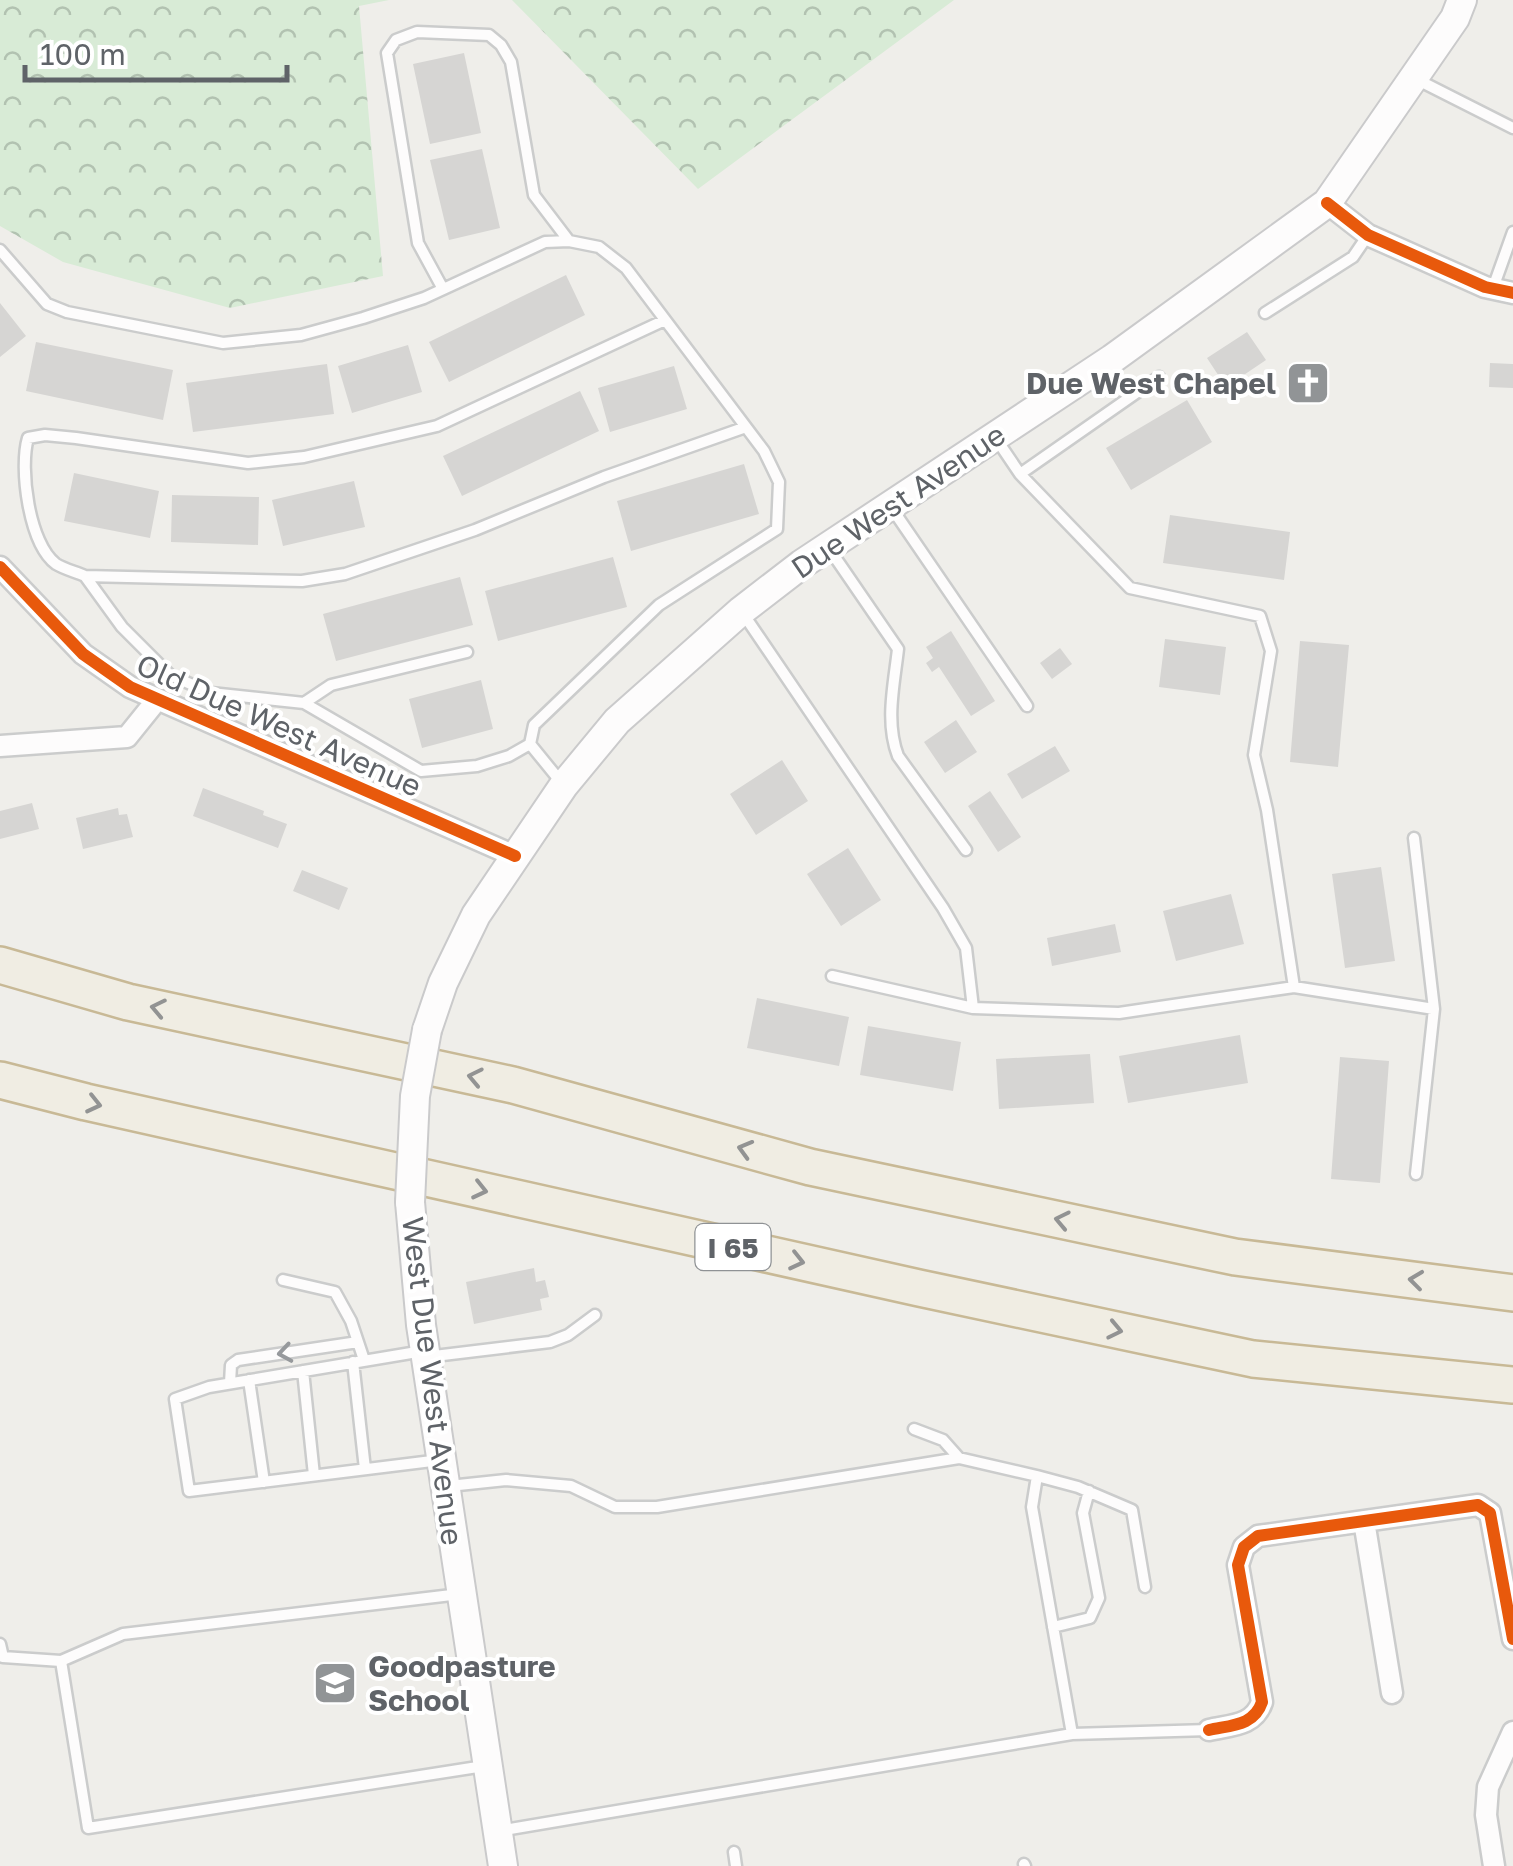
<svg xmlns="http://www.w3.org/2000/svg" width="1513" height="1866" viewBox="0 0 1513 1866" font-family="'Golos Text',sans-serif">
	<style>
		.forest { fill: url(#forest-crowns) }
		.building { fill: #d6d5d3 }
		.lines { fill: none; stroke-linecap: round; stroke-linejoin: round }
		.lane-casing { stroke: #cbcccc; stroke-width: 15 }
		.street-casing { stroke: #cbcccc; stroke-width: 25 }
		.secondary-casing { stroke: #cacacb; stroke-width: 32 }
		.highway-casing { stroke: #c8b996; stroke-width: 40 }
		.lane { stroke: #fdfcfc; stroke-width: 10 }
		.street { stroke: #fdfcfc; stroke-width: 20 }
		.secondary { stroke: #fdfcfc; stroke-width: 28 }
		.highway { stroke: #f0ede3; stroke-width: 35 }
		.secondary-bridge-casing { stroke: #cacacb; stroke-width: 32; stroke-linecap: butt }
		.secondary-bridge { stroke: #fdfcfc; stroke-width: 28 }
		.cycleway-casing { stroke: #fff; stroke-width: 19 }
		.cycleway { stroke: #e8590c; stroke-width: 12 }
		.oneway { stroke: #929393 }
		.oneway2 { stroke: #96999c }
		.labels { text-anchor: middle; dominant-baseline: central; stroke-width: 8; stroke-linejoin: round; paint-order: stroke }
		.shield { fill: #fff; stroke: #8f9295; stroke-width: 2.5 }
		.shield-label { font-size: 28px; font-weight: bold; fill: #5f6368 }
		.poi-label { font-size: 30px; font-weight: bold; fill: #5f6368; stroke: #fff; text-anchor: end }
		.street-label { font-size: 30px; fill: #5f6368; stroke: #fff }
	</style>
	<defs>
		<pattern id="forest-crowns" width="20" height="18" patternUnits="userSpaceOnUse" patternTransform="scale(2.5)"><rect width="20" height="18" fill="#d8ebd6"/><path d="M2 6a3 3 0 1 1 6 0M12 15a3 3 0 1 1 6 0" fill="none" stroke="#b2c2b1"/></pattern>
	</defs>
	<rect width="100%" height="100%" fill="#efeeea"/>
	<path class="forest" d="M0,0h389l-30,6 24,270 -153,32 -167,-46 -63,-36z
		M512,0h442l-256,189z"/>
	<path class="building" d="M464,53l17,80 -51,11 -17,-80z
		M482,149l18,79 -51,12 -19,-80z
		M566,275l19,40 -136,67 -20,-40z
		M0,303l26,33 -26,21z
		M1247,332l19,28 -40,27 -19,-29z
		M36,342l137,28 -10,50 -137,-29z
		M408,345l14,47 -70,21 -14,-47z
		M1490,363l23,1v24l-24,-1z
		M327,364l7,50 -141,18 -7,-49z
		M674,366l13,43 -77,23 -12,-44z
		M580,391l19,40 -137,65 -19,-40z
		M1187,400l25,42 -81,48 -25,-42z
		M744,464l15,50 -128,37 -14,-50z
		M74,473l85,18 -9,47 -86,-17z
		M354,481l11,46 -82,19 -11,-46z
		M172,495l87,2 -1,48 -87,-3z
		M1170,515l120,17 -6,48 -121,-17z
		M613,557l14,50 -129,34 -13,-50z
		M460,577l13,48 -137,36 -13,-47z
		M951,631l44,70 -24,15 -32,-49 -7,5 -6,-9 7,-5 -7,-11z
		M1165,639l61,8 -6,48 -61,-8z
		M1300,641l49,4 -11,122 -48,-5z
		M1060,648l12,16 -20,15 -12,-16z
		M481,680l12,49 -71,19 -13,-49z
		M956,720l21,32 -32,21 -21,-31z
		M1055,746l15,25 -48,28 -15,-25z
		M782,760l26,41 -52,34 -26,-41z
		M203,788l61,23 -1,4 24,9 -9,24 -85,-32z
		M990,791l31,46 -23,15 -30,-46z
		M32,803l7,26 -39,10v-28z
		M118,808l1,7 8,-1 6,23 -50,12 -7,-31z
		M848,848l33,52 -40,26 -34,-52z
		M1381,867l14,94 -50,7 -13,-94z
		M302,870l46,18 -9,22 -46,-19z
		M1231,894l13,50 -68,17 -13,-50z
		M1115,924l6,28 -69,14 -5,-28z
		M757,998l92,19 -10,49 -92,-18z
		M868,1026l93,16 -8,49 -93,-16z
		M1240,1035l8,48 -120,20 -9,-47z
		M1090,1054l4,49 -95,6 -3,-50z
		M1340,1057l49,4 -9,122 -49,-4z
		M534,1268l2,14 9,-2 4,17 -9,2 2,11 -68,14 -8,-42z"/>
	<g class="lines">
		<g class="lane-casing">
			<path id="lane" d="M1414,78l99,50
				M0,250l47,54 20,8 156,31 78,-8 62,-17 61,-20 121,-56 24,-1 30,6 27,21 138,183 15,31 -2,47 -118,76 -125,120 -4,19 31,38
				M1493,288l20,-56
				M443,289l-25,-46 -31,-190 9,-13 21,-8 72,3 12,10 10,17 23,133 35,46
				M1265,313l88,-56 15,-22
				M665,320l-228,106 -133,31 -56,6 -172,-25 -31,-3 -17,3c-9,30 1,106 28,126 8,5 20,8 29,12l217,5 43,-7 130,-44 129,-53 142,-50
				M1020,474l139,-97
				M893,510l134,196
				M828,547l70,102c-4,36 -13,73 0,107l68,94
				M85,576l37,51 48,48 41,18 93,10 117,68 56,-5 32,-10 21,-12
				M742,612l201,296 23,40 7,60 146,5 175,-26 -27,-177 -13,-55 17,-104 -11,-35 -130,-28 -110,-114 -23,-34
				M304,703l27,-18 136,-33
				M1414,838l20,171
				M832,976l141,32
				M1294,987l140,22 -18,165
				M283,1280l52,12 16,29 13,39
				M423,1351l-214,36 -34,12 14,92 251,-31
				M426,1357l124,-15 18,-7 27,-20
				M353,1362l12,107
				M303,1371l11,104
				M249,1380l15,102
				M230,1383l1,-18 7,-5 120,-18
				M914,1429l29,11 16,18
				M1037,1476l41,11 54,23 13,77
				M449,1486l57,-6 65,6 44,21h42l302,-49 78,18 -5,31 40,227 -574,97
				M460,1594l-337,40 -62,27 27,167 396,-62
				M1053,1627l37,-9 9,-20 -16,-85 6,-22
				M0,1644l3,13 58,4
				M1072,1734l137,-4
				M734,1852l2,14
				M1024,1864l1,2"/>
		</g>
		<g class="street-casing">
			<path id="street" d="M1327,203l41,32 117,52 28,6
				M0,567l83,87 47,33 385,169
				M0,746l127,-9 29,-36
				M1364,1521l28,172
				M1209,1730c22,-5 45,-4 53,-28l-24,-137 6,-18 14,-11 220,-31 12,8 23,126
				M1494,1866l-8,-51 2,-28 25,-55"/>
		</g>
		<g class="secondary-casing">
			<path id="secondary" d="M427,1030l16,-47 33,-68 88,-130 53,-64 124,-110 61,-47 310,-205 215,-156 128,-185 7,-18
				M410,1202l11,123 82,541"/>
		</g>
		<g class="highway-casing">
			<path id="highway" d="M0,965l128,37 385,83 297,82 425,90 278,36
				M0,1080l86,22 833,186 334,71 260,26"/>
		</g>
		<use href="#lane" class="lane"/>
		<use href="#street" class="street"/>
		<use href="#secondary" class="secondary"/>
		<use href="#highway" class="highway"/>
		<g class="secondary-bridge-casing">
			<path id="secondary-bridge" d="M410,1202l5,-106 12,-66"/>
		</g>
		<use href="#secondary-bridge" class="secondary-bridge"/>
		<g class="cycleway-casing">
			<path id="cycleway" d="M1327,203l41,32 117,52 28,6
				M0,567l83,87 47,33 385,169
				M1209,1730c22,-5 45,-4 53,-28l-24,-137 6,-18 14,-11 220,-31 12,8 23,126"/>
		</g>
		<use href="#cycleway" class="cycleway"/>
	</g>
	<defs><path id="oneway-chevron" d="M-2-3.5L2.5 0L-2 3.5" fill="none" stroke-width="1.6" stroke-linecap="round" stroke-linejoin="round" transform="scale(2.5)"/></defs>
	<g class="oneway">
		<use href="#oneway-chevron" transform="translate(158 1008) rotate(-168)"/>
		<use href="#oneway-chevron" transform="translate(475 1077) rotate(-168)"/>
		<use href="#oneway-chevron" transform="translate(94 1104) rotate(13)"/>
		<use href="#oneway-chevron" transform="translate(745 1149) rotate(-164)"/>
		<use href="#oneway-chevron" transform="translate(480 1190) rotate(13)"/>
		<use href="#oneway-chevron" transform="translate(1062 1220) rotate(-168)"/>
		<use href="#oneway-chevron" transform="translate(797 1261) rotate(13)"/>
		<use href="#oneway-chevron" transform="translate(1416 1280) rotate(-173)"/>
		<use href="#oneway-chevron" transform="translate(1115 1330) rotate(12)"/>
	</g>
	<use class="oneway2" href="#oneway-chevron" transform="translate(285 1353) rotate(171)"/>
	<defs>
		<g id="church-square" transform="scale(2.25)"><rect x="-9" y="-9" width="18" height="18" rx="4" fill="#919496" stroke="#fff"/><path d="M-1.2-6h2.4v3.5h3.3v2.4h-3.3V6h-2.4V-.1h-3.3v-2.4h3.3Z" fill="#fff"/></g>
		<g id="school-square" transform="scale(2.25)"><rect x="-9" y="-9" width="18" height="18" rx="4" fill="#919496" stroke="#fff"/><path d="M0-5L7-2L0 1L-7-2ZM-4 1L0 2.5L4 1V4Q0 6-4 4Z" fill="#fff"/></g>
	</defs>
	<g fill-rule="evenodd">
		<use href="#church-square" x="1308" y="383"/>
		<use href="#school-square" x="335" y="1683"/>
	</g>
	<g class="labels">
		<rect class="shield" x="695.5" y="1224" width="75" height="46" rx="8"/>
		<g class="shield-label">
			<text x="733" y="1247">I 65</text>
		</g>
		<g class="poi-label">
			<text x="1276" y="383">Due West Chapel</text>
			<text x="368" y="1666" text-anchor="start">Goodpasture<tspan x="368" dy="34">School</tspan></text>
		</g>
		<g class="street-label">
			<text transform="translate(898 501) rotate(-34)">Due West Avenue</text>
			<text transform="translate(279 725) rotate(24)">Old Due West Avenue</text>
			<text transform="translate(433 1381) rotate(83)">West Due West Avenue</text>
		</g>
	</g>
	<path d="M25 65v15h262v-15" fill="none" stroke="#5f6368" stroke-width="5"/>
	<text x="40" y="65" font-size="30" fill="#5f6368" stroke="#ffffff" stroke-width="8" paint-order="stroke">100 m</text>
</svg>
